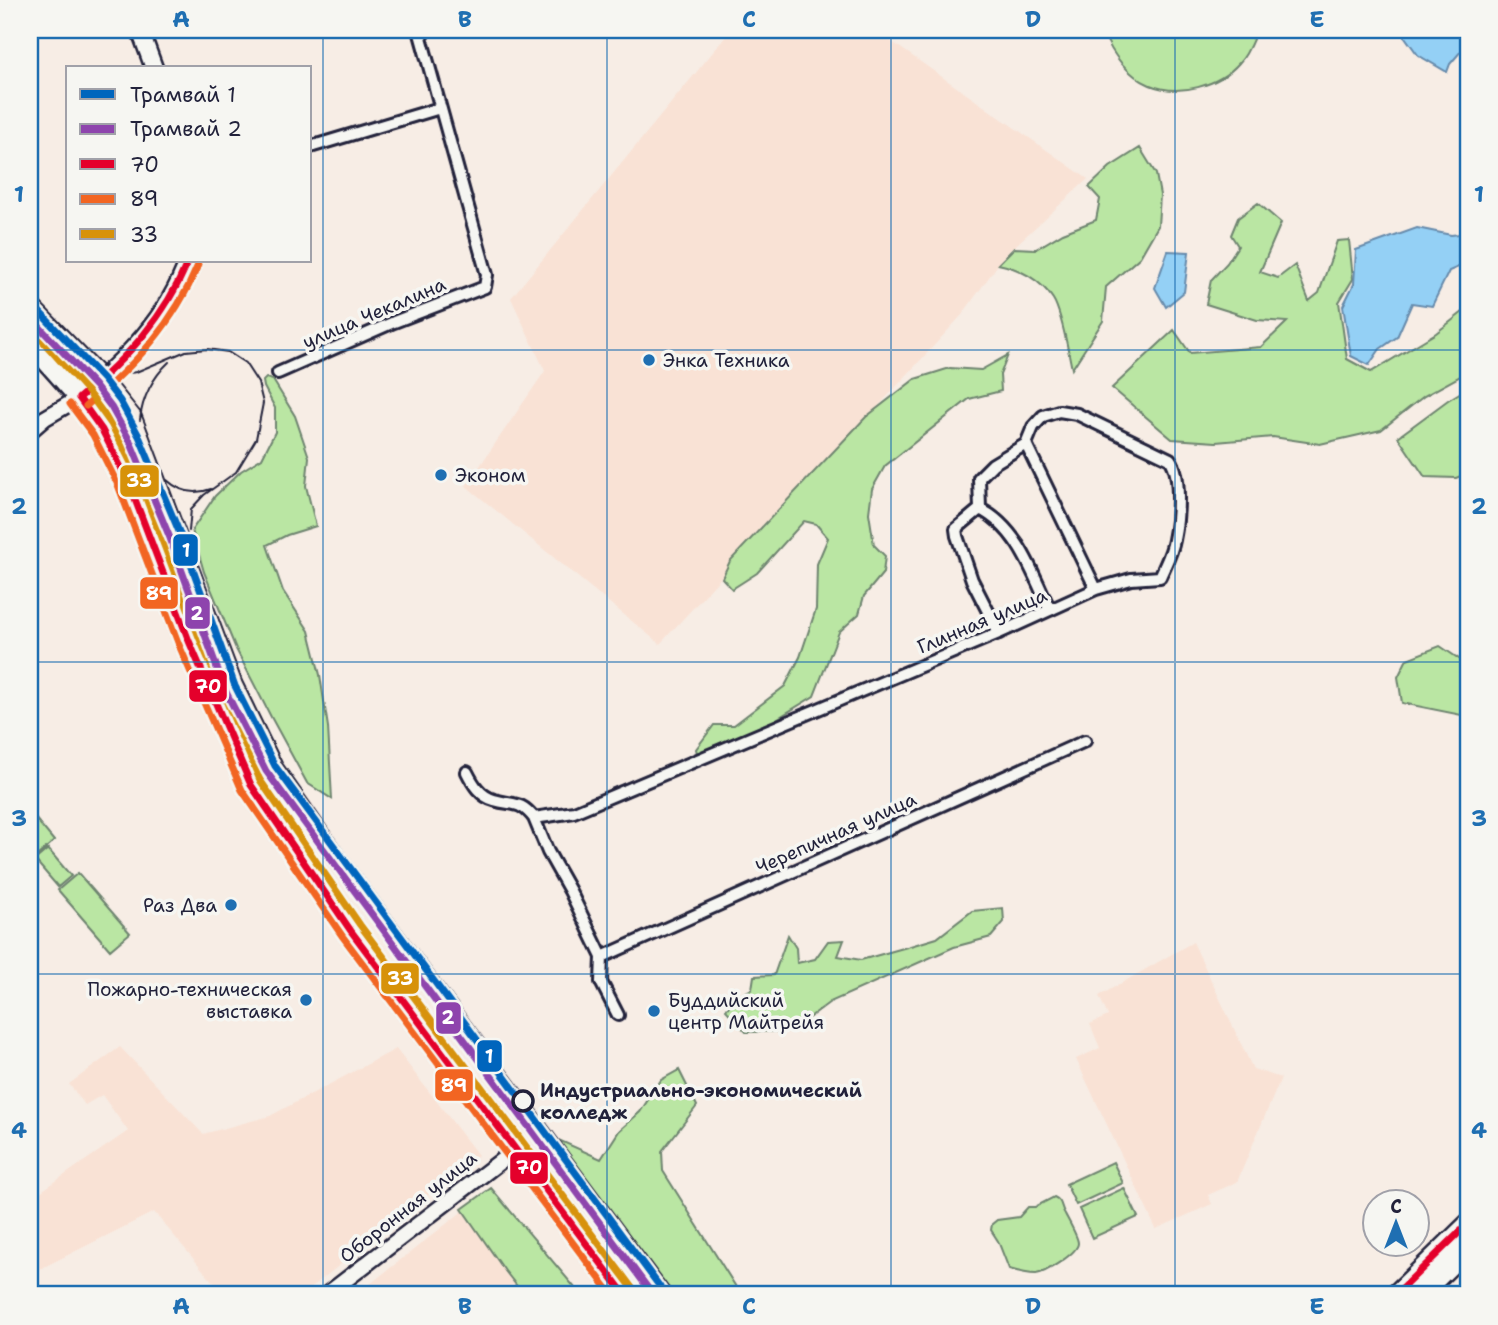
<svg xmlns="http://www.w3.org/2000/svg" width="1498" height="1325" viewBox="0 0 1498 1325" font-family="'Shantell Sans',sans-serif">
	<style>
		.built { fill: #f9e2d5 }
		.green { fill: #bae6a3; stroke: #6e846f; stroke-width: 2 }
		.water { fill: #94d0f5; stroke: #668aab; stroke-width: 2 }
		.lines { fill: none; stroke-linecap: round; stroke-linejoin: round }
		.stream { stroke: #668aab; stroke-width: 3.5 }
		.minor-casing { stroke: #22223b; stroke-width: 16 }
		.tertiary-casing { stroke: #22223b; stroke-width: 19 }
		.secondary-casing { stroke: #22223b; stroke-width: 21 }
		.primary-casing { stroke: #22223b; stroke-width: 23 }
		.minor { stroke: #f6f6f2; stroke-width: 10 }
		.tertiary { stroke: #f6f6f2; stroke-width: 14 }
		.secondary { stroke: #f6f6f2; stroke-width: 16 }
		.primary { stroke: #f6f6f2; stroke-width: 18 }
		.tram { stroke: #22223b; stroke-width: 2 }
		.bus-1-casing { stroke: #f6f6f2; stroke-width: 12 }
		.bus-2-casing { stroke: #f6f6f2; stroke-width: 12 }
		.bus-3-casing { stroke: #f6f6f2; stroke-width: 12 }
		.bus-1 { stroke: #e4002b; stroke-width: 7 }
		.bus-2 { stroke: #f26522; stroke-width: 7 }
		.bus-3 { stroke: #d79209; stroke-width: 7 }
		.tram-1-casing { stroke: #f6f6f2; stroke-width: 12 }
		.tram-2-casing { stroke: #f6f6f2; stroke-width: 12 }
		.tram-1 { stroke: #0065bd; stroke-width: 7 }
		.tram-2 { stroke: #8e44ad; stroke-width: 7 }
		.grid { fill: none; stroke: #1f6fb2; stroke-width: 2; stroke-opacity: 0.55 }
		.poi-dot { fill: #1f6fb2; stroke: #f6f6f2; stroke-width: 2.5 }
		.stop-dot { fill: #f6f6f2; stroke: #22223b; stroke-width: 3.5 }
		.labels { text-anchor: middle; dominant-baseline: central; stroke-width: 7; stroke-linejoin: round; paint-order: stroke }
		.street-label { font-size: 19px; fill: #22223b; stroke: #f6f6f2 }
		.poi-label { font-size: 19px; fill: #22223b; stroke: #f6f6f2; text-anchor: start }
		.stop-label { font-size: 19px; font-weight: bold; fill: #22223b; stroke: #f6f6f2; text-anchor: start }
		.line-badge { stroke: #f6f6f2; stroke-width: 2.5 }
		.badge-label { font-size: 19px; text-anchor: middle; font-weight: bold; fill: #fff }
		.neatline { fill: none; stroke: #1f6fb2; stroke-width: 2.5 }
		.grid-label { font-size: 23px; text-anchor: middle; font-weight: bold; fill: #1f6fb2 }
	</style>
	<rect width="100%" height="100%" fill="#f7ede5"/>
	<filter id="ink" filterUnits="userSpaceOnUse"><feTurbulence type="fractalNoise" baseFrequency=".0143" numOctaves="2"/><feDisplacementMap in="SourceGraphic" scale="14" xChannelSelector="R" yChannelSelector="G"/><feConvolveMatrix kernelMatrix="1 2 1 2 8 2 1 2 1" color-interpolation-filters="sRGB"/></filter>
	<g filter="url(#ink)">
		<path class="built" d="M731,30h144l213,149 -84,77 -42,59 -302,329 -194,-158 79,-115 -34,-73z
			M1193,942l60,127 28,9 -44,104 -29,13 4,9 -56,25 -80,-170 24,-11 -10,-24 18,-8 -9,-20z
			M120,1047l83,87 67,-18 126,-67 82,106 -176,140h-78l-70,-83 -124,62v-75l98,-68 -26,-36 -17,10 -16,-21z
			M473,1203l73,92h-190z"/>
		<path class="green" d="M1096,30h161c-5,11 -9,24 -18,33 -20,23 -60,34 -89,22 -22,-9 -38,-31 -46,-51h-8z
			M1140,148l16,26 4,21 -2,31 -18,31 -34,30 -3,34 -31,48c-4,-18 -10,-56 -19,-70 -12,-19 -34,-31 -55,-35l16,-16 22,1 27,-16 33,-13 4,-21 -11,-12 21,-20z
			M1258,203l23,20 -21,49 18,6 17,-13 14,36 10,-8 18,-52 12,-1 4,39 -14,23 8,57 24,13 65,-39 32,-25v64l-44,24 -43,34 -61,14 -47,-7 -57,5 -44,-3 -60,-51 62,-58 16,23 71,-6 26,-25 -30,-2 -51,-16 5,-24 16,-17 11,-17 -7,-11 7,-17z
			M1008,355l-8,20 1,16 -32,8 -84,67 -13,23 -3,24 5,32 11,11 -2,17 -19,23 -5,18 -20,18 -25,64 -54,33 -62,28 -2,-8 18,-24h20l51,-39 15,-29 16,-48 1,-45 11,-26 -12,-14 -12,-3 -47,52 -25,16 -10,-11 8,-17 136,-144 49,-38 35,-11 31,2z
			M266,378l7,2 22,36 14,41 -3,29 10,40 -29,9 -20,10 16,46 26,40 11,44 8,52 4,72 -25,-16 -36,-66 -35,-68 -32,-77 -12,-42 23,-34 26,-25 21,-13 13,-26v-24l-11,-21 -1,-6z
			M1468,388v85l-12,5 -31,-1 -27,-40 50,-37z
			M1440,646l28,19v48l-2,3 -64,-13 -4,-26 9,-18z
			M30,812l24,29 -24,21z
			M48,849l23,27 -13,11 -23,-27z
			M78,873l52,60 -20,17 -52,-60z
			M1003,908l1,14 -13,15 -37,10 -124,55 -39,29 -45,1 -20,-22 9,-12 17,-9 2,-13 20,-1 14,-40 8,13 1,15 18,-4 13,-18 16,-1 -6,16 23,4 46,-13 30,-9 35,-27z
			M679,1070l18,36 -35,45 1,20 78,124h-69l-110,-144 -1,-10 40,18 18,-28 21,-19 21,-32z
			M1113,1162l10,21 -47,22 -10,-21z
			M491,1188l90,107h-57l-19,-24 -43,-62z
			M1124,1188l14,29 -46,21 -13,-29z
			M1054,1197c9,4 6,10 11,17 3,6 13,23 13,29 0,10 -33,30 -42,31 -8,0 -20,-3 -27,-5l-11,-28 -7,-11 1,-6 5,-4 22,-3 9,-10h7z"/>
		<path class="water" d="M1400,30h64l4,13 -18,21 -3,8 -29,-17z
			M1417,228l34,7 17,-2v30l-19,8 -17,35 -20,-3 -15,34 -17,12 -11,16 -18,-9 -8,-50 11,-22 2,-34z
			M1168,251l21,1 -5,40 -18,15 -11,-19z"/>
		<g class="lines">
			<path class="stream" d="M1467,30l1,2"/>
			<g class="minor-casing">
				<path id="minor" d="M310,147l130,-39
					M278,373l116,-51 91,-35 2,-12 -68,-245
					M1026,444l70,145
					M980,509c38,19 53,65 70,101
					M467,772c6,12 13,24 27,28 19,6 26,0 40,18l40,-6 425,-179 97,-44 35,-10 29,-2c5,-12 12,-24 14,-37 4,-19 8,-65 -4,-81l-93,-45 -18,-3 -16,5 -10,11 -7,17 -33,20 -14,14 1,31 -24,20 1,7 15,44 27,53
					M534,818l14,34 22,39 32,66 -1,25 17,33
					M602,957l483,-216"/>
			</g>
			<g class="tertiary-casing">
				<path id="tertiary" d="M30,431l15,-13 34,-20
					M326,1295l189,-145"/>
			</g>
			<g class="secondary-casing">
				<path id="secondary" d="M140,30l14,38
					M79,398c46,-37 89,-80 109,-137"/>
			</g>
			<g class="primary-casing">
				<path id="primary" d="M30,343l49,55 23,32 13,24 13,27 61,160 62,144 100,146 274,364
					M1395,1295l73,-71
					M1420,1295l48,-47"/>
			</g>
			<use href="#minor" class="minor"/>
			<use href="#tertiary" class="tertiary"/>
			<use href="#secondary" class="secondary"/>
			<use href="#primary" class="primary"/>
			<path class="tram" d="M30,292l79,81 32,40 101,268 40,82 63,90 329,442
				M104,366l20,8 12,-2 50,-21 21,-2 21,3 17,11 13,20 5,20 -7,36 -20,33 -32,23 -13,14 -2,22
				M140,420c2,-22 13,-43 29,-58
				M167,480c13,12 28,15 44,9"/>
			<g class="bus-1-casing">
				<path id="bus-1" d="M79,398l23,32 26,51 61,160 62,144 100,146 274,364
					M79,398c47,-39 86,-80 109,-137
					M1395,1295l73,-71"/>
			</g>
			<g class="bus-2-casing">
				<path id="bus-2" d="M70,404l23,31 25,50 61,160 63,145 101,147 269,358
					M86,406c48,-40 88,-82 112,-141"/>
			</g>
			<g class="bus-3-casing">
				<path id="bus-3" d="M38,336l50,56 23,32 13,25 14,28 61,160 61,143 100,145 273,364"/>
			</g>
			<use href="#bus-1" class="bus-1"/>
			<use href="#bus-2" class="bus-2"/>
			<use href="#bus-3" class="bus-3"/>
			<g class="tram-1-casing">
				<path id="tram-1" d="M30,302l73,77 17,22 19,35 41,98 55,152 40,80 391,529"/>
			</g>
			<g class="tram-2-casing">
				<path id="tram-2" d="M30,317l65,69 16,21 19,34 40,97 55,152 41,81 387,524"/>
			</g>
			<use href="#tram-1" class="tram-1"/>
			<use href="#tram-2" class="tram-2"/>
		</g>
	</g>
	<path class="grid" d="M323,30v1265M607,30v1265M891,30v1265M1175,30v1265M30,350h1438M30,662h1438M30,974h1438"/>
	<g class="poi-dot">
		<circle cx="649" cy="360" r="7"/>
		<circle cx="441" cy="475" r="7"/>
		<circle cx="231" cy="905" r="7"/>
		<circle cx="306" cy="1000" r="7"/>
		<circle cx="654" cy="1011" r="7"/>
	</g>
	<circle class="stop-dot" cx="523" cy="1101" r="10"/>
	<g class="labels">
		<g class="street-label">
			<text transform="translate(374 313) rotate(-23)">улица Чекалина</text>
			<text transform="translate(982 621) rotate(-23)">Глинная улица</text>
			<text transform="translate(836 833) rotate(-24)">Черепичная улица</text>
			<text transform="translate(408 1207) rotate(-38)">Оборонная улица</text>
		</g>
		<g class="poi-label">
			<text x="663" y="360">Энка Техника</text>
			<text x="455" y="475">Эконом</text>
			<text x="217" y="905" text-anchor="end">Раз Два</text>
			<text x="292" y="989" text-anchor="end">Пожарно-техническая<tspan x="292" dy="22">выставка</tspan></text>
			<text x="668" y="1000">Буддийский<tspan x="668" dy="22">центр Майтрейя</tspan></text>
		</g>
		<g class="stop-label">
			<text x="540" y="1090">Индустриально-экономический<tspan x="540" dy="22">колледж</tspan></text>
		</g>
	</g>
	<g class="line-badge">
		<rect x="119" y="464" width="41" height="34" rx="7" fill="#d79209"/>
		<rect x="172" y="533" width="27" height="34" rx="7" fill="#0065bd"/>
		<rect x="139" y="576" width="40" height="34" rx="7" fill="#f26522"/>
		<rect x="184" y="596" width="27" height="34" rx="7" fill="#8e44ad"/>
		<rect x="188" y="669" width="40" height="34" rx="7" fill="#e4002b"/>
		<rect x="380" y="962" width="40" height="33" rx="7" fill="#d79209"/>
		<rect x="435" y="1001" width="27" height="34" rx="7" fill="#8e44ad"/>
		<rect x="476" y="1039" width="27" height="34" rx="7" fill="#0065bd"/>
		<rect x="434" y="1068" width="40" height="34" rx="7" fill="#f26522"/>
		<rect x="509" y="1151" width="40" height="34" rx="7" fill="#e4002b"/>
	</g>
	<g class="badge-label">
		<text x="139" y="487">33</text>
		<text x="186" y="557">1</text>
		<text x="159" y="600">89</text>
		<text x="197" y="620">2</text>
		<text x="208" y="693">70</text>
		<text x="400" y="985">33</text>
		<text x="448" y="1024">2</text>
		<text x="489" y="1063">1</text>
		<text x="454" y="1092">89</text>
		<text x="529" y="1174">70</text>
	</g>
	<rect width="1498" height="1325" fill="none" stroke="#f6f6f2" stroke-width="77"/>
	<rect x="66" y="66" width="245" height="196" fill="#f6f6f2" stroke="#a1a1a9" stroke-width="2"/>
	<rect x="80" y="89" width="35" height="10" fill="#0065bd" stroke="#a1a1a9" stroke-width="2"/>
	<text x="130" y="102" font-size="21" fill="#22223b">Трамвай 1</text>
	<rect x="80" y="124" width="35" height="10" fill="#8e44ad" stroke="#a1a1a9" stroke-width="2"/>
	<text x="130" y="136" font-size="21" fill="#22223b">Трамвай 2</text>
	<rect x="80" y="159" width="35" height="10" fill="#e4002b" stroke="#a1a1a9" stroke-width="2"/>
	<text x="130" y="172" font-size="21" fill="#22223b">70</text>
	<rect x="80" y="194" width="35" height="10" fill="#f26522" stroke="#a1a1a9" stroke-width="2"/>
	<text x="130" y="206" font-size="21" fill="#22223b">89</text>
	<rect x="80" y="229" width="35" height="10" fill="#d79209" stroke="#a1a1a9" stroke-width="2"/>
	<text x="130" y="242" font-size="21" fill="#22223b">33</text>
	<g transform="translate(1396 1223)"><circle r="33" fill="#f6f6f2" stroke="#a1a1a9" stroke-width="2"/>
	<path d="M0-5L12 26L0 18L-12 26Z" fill="#1f6fb2"/>
	<text y="-10" font-size="19" font-weight="bold" text-anchor="middle" fill="#22223b">С</text>
	</g>
	<rect x="38" y="38" width="1422" height="1248" class="neatline"/>
	<g class="grid-label">
		<text x="181" y="27">A</text>
		<text x="465" y="27">B</text>
		<text x="749" y="27">C</text>
		<text x="1033" y="27">D</text>
		<text x="1317" y="27">E</text>
		<text x="19" y="202">1</text>
		<text x="1479" y="202">1</text>
		<text x="19" y="514">2</text>
		<text x="1479" y="514">2</text>
		<text x="19" y="826">3</text>
		<text x="1479" y="826">3</text>
		<text x="19" y="1138">4</text>
		<text x="1479" y="1138">4</text>
		<text x="181" y="1314">A</text>
		<text x="465" y="1314">B</text>
		<text x="749" y="1314">C</text>
		<text x="1033" y="1314">D</text>
		<text x="1317" y="1314">E</text>
	</g>
</svg>
